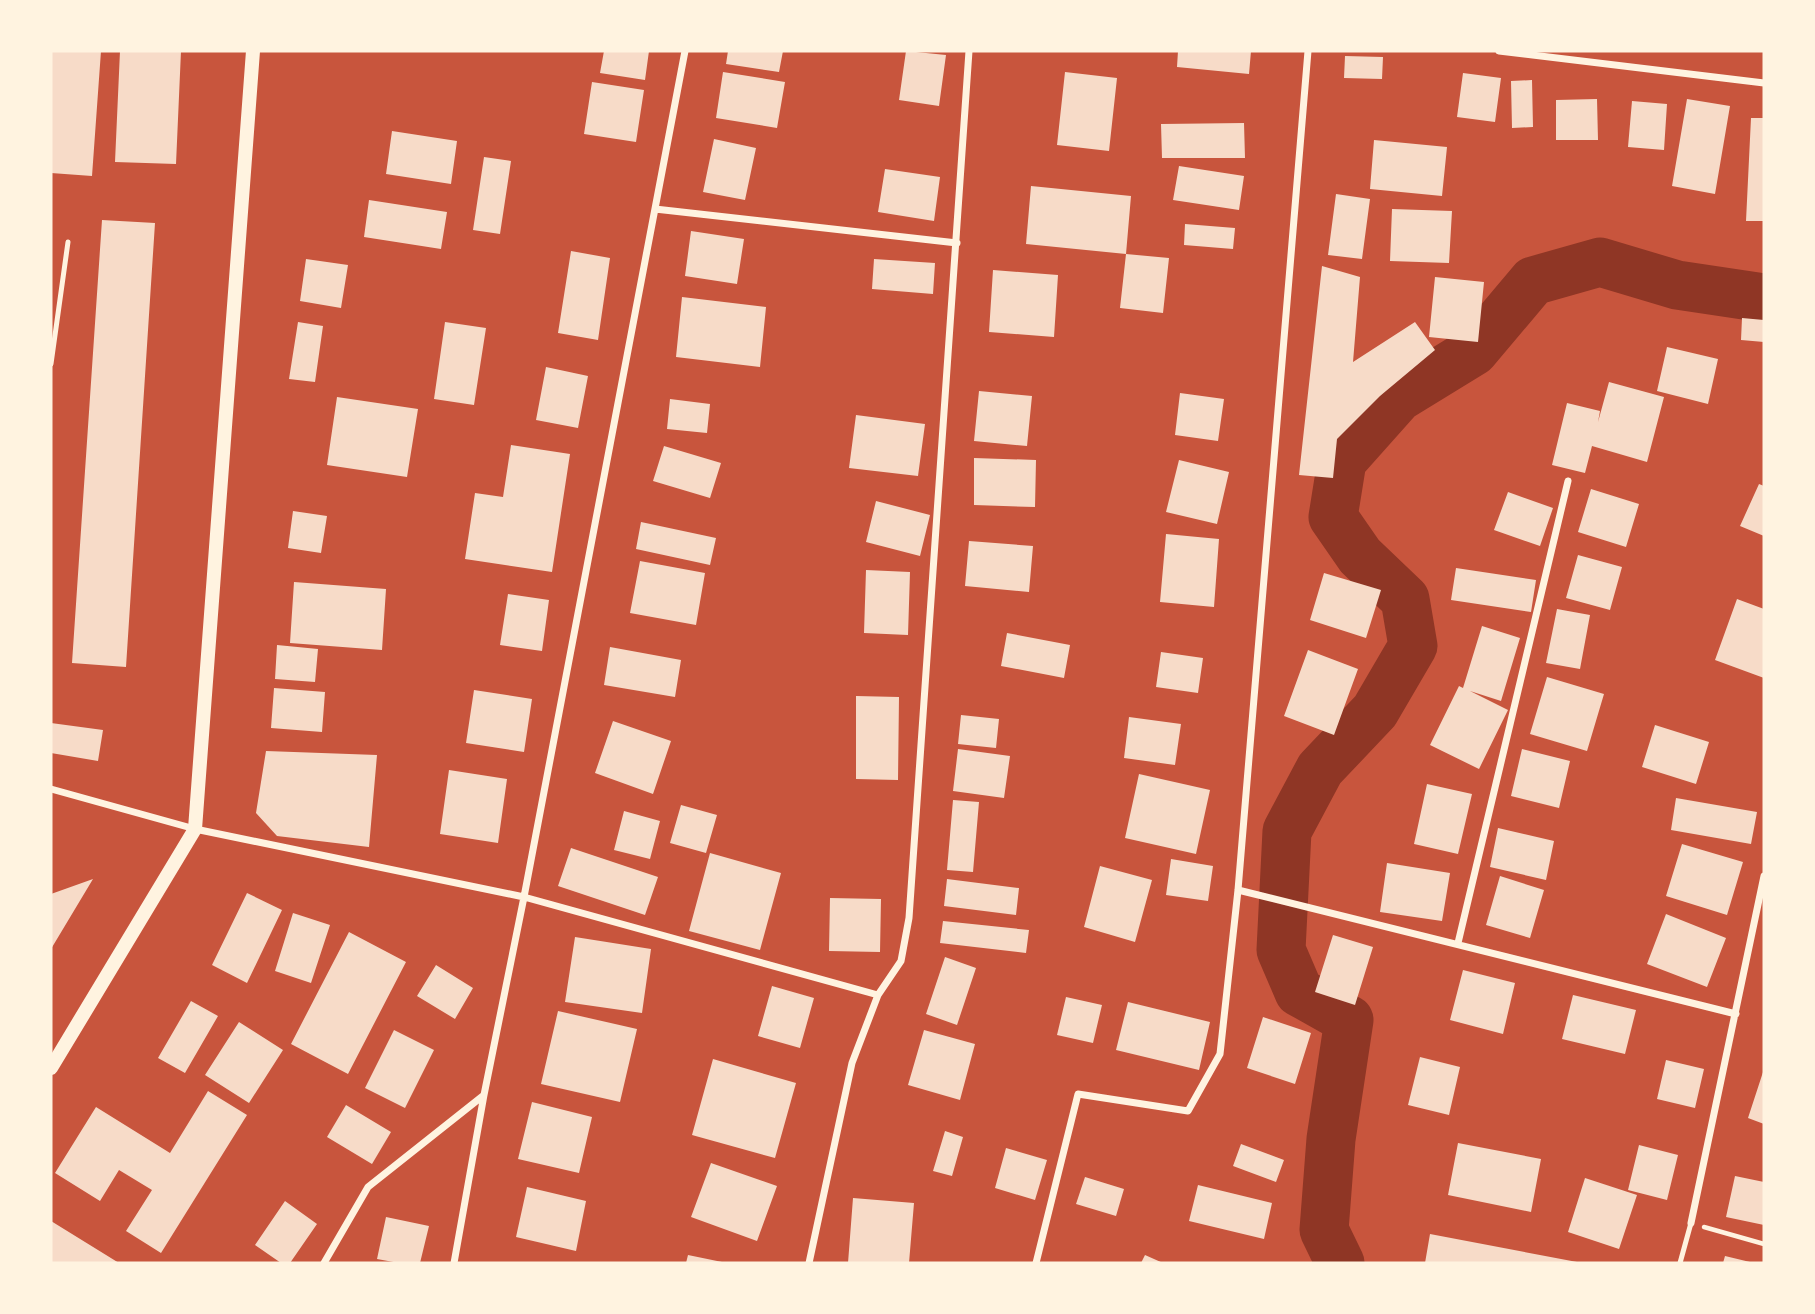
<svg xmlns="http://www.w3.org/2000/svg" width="1815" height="1314" viewBox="0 0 1815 1314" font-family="Commissioner,sans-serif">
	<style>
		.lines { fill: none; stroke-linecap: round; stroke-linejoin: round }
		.river { stroke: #8f3625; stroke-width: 49 }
		.building { fill: #f7dbc8 }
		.path { stroke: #fff3e0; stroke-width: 4.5 }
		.service { stroke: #fff3e0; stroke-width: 5 }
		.minor { stroke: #fff3e0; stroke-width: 7 }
		.secondary { stroke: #fff3e0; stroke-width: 14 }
	</style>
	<rect width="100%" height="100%" fill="#c8553d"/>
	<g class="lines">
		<path class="river" d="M1340,1263l-16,-33 7,-91 18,-119 -50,-28 -18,-42 6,-119 33,-62 55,-58 38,-65 -8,-47 -45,-43 -27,-39 9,-56 57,-64 75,-46 59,-70 67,-19 77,23 87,13"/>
	</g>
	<path class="building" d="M51,51h50l-9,125 -41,-3z
		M120,51h61l-5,113 -61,-2z
		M604,51h45l-4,29 -45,-7z
		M728,51h55l-4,21 -53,-8z
		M906,51l40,4 -7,51 -40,-6z
		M1178,51h73l-2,23 -72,-7z
		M1345,56l38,1 -1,22 -38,-1z
		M723,72l62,10 -8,46 -61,-10z
		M1065,72l52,6 -8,73 -52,-6z
		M1463,73l38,5 -6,44 -38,-5z
		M1532,80l1,47 -21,1 -1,-47z
		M592,82l52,8 -8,52 -52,-8z
		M1597,99l1,41h-42v-40z
		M1687,99l43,7 -15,88 -43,-8z
		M1632,101l35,3 -3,46 -36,-3z
		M1751,118h13v103h-18z
		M1244,123l1,35h-83l-1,-34z
		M392,131l65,10 -6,43 -65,-10z
		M714,139l42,9 -11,52 -42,-8z
		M1374,140l73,7 -5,49 -72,-7z
		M484,157l27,4 -11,73 -27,-4z
		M1179,166l65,10 -5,34 -66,-10z
		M885,169l55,8 -6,44 -56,-9z
		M1031,186l100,10 -5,58 -100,-10z
		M1336,194l34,5 -8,60 -34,-4z
		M369,200l78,12 -6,37 -77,-12z
		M1392,209l60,2 -3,52 -59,-2z
		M102,220l53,3 -29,444 -54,-4z
		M1185,224l50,4 -2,21 -49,-4z
		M691,231l53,8 -7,45 -52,-8z
		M571,251l39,7 -12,82 -40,-7z
		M1126,254l43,4 -6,55 -43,-5z
		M306,259l42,6 -7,43 -41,-7z
		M874,259l61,4 -2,31 -61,-5z
		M1322,266l38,11 -7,85 62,-40 20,28 -55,46 -43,43 -4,39 -34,-3z
		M993,270l65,5 -4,62 -65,-5z
		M1435,277l49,5 -6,60 -49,-5z
		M682,297l84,10 -6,60 -84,-10z
		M1742,318l22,2v22l-23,-2z
		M298,322l25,4 -8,56 -26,-3z
		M445,322l41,6 -12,77 -40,-6z
		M1667,347l51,12 -10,45 -51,-13z
		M546,367l42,9 -10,52 -42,-8z
		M1609,382l55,15 -17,65 -55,-16 -7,27 -33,-8 15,-62 33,8 -2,11z
		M979,391l53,5 -5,50 -53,-5z
		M1180,393l44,6 -6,42 -43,-6z
		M337,397l81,12 -11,68 -80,-12z
		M670,399l40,5 -3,29 -40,-4z
		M856,415l69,9 -7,52 -69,-8z
		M511,445l59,9 -18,118 -87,-13 10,-66 28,4z
		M664,446l57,17 -11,35 -57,-17z
		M974,458l62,2 -1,47 -61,-2z
		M1179,460l50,12 -12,52 -51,-12z
		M1759,484l5,2v50l-24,-10z
		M1591,489l48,15 -13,43 -48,-15z
		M1508,492l45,16 -13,38 -46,-16z
		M876,501l54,14 -10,41 -54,-14z
		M293,511l34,5 -6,37 -33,-5z
		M641,522l75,16 -6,27 -74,-16z
		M1166,534l53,5 -5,68 -54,-5z
		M969,541l64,5 -4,46 -64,-6z
		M1578,555l44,12 -12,43 -44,-12z
		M640,561l65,12 -9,52 -66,-12z
		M1456,568l80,12 -5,32 -80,-12z
		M866,570l44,2 -2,63 -44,-2z
		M1324,573l57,17 -15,48 -56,-18z
		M294,582l92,7 -4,61 -92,-7z
		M508,594l41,6 -7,51 -42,-6z
		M1737,599l27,10v69l-49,-18z
		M1557,609l33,6 -10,54 -34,-6z
		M1482,626l38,12 -19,63 -31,-10 38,19 -29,59 -49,-24 29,-59 4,2z
		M1007,633l63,12 -6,33 -63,-12z
		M277,645l41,4 -3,33 -40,-3z
		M610,647l71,13 -6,37 -71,-12z
		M1308,650l50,19 -24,66 -50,-19z
		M1161,652l42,6 -5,35 -42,-6z
		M1547,677l57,17 -17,57 -57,-17z
		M274,688l51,4 -3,40 -51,-4z
		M474,690l58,9 -8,53 -58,-9z
		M856,696l43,1 -1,83 -42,-1z
		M961,715l38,4 -3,29 -38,-4z
		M1129,717l52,7 -6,41 -51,-7z
		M613,721l58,20 -18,53 -58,-21z
		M51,723l52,7 -5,31 -47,-8z
		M1655,725l54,17 -13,42 -54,-17z
		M958,749l52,7 -6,42 -51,-7z
		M1522,749l48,12 -11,47 -48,-12z
		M266,751l111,4 -8,92 -92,-11 -21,-23z
		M449,770l58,9 -9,64 -58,-9z
		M1139,774l71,16 -14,64 -71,-16z
		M1427,784l45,10 -14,60 -44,-10z
		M1676,798l81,14 -6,32 -80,-14z
		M953,800l26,2 -6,70 -26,-2z
		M681,805l36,10 -11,38 -36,-10z
		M624,811l36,10 -10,38 -36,-9z
		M1498,828l56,13 -8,39 -56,-13z
		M1682,844l61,18 -16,53 -61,-19z
		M571,848l87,29 -13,38 -87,-29z
		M710,853l71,20 -21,77 -71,-19z
		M1171,859l42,7 -5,35 -42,-6z
		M1387,863l63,10 -8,48 -62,-9z
		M1100,866l52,14 -17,62 -51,-15z
		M1500,876l44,14 -14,48 -44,-13z
		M93,879l-42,70v-55z
		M947,879l72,9 -3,27 -72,-9z
		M247,893l35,17 -35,73 -35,-18z
		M830,898l51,1 -1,53 -51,-1z
		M293,913l37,12 -19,58 -36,-12z
		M1666,914l60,24 -19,49 -60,-23z
		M943,921l86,9 -3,23 -86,-10z
		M349,932l57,30 -58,112 -57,-30z
		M1333,935l40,12 -18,58 -40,-13z
		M575,937l76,12 -9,64 -77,-11z
		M945,957l31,11 -19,57 -31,-11z
		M436,965l37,23 -18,31 -38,-23z
		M1463,970l52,13 -12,51 -53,-14z
		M772,986l42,12 -14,50 -42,-12z
		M1573,995l63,15 -11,44 -63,-15z
		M1066,997l36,8 -9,38 -36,-8z
		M191,1001l27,15 -33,57 -27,-15z
		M1128,1002l82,20 -11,48 -83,-20z
		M558,1011l79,18 -17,73 -79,-18z
		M1263,1017l48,16 -16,51 -48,-16z
		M239,1022l44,28 -34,53 -44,-28z
		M394,1030l40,20 -29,58 -40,-20z
		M924,1030l51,14 -15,56 -52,-15z
		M1420,1057l40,10 -11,48 -41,-10z
		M713,1059l83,24 -21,75 -83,-23z
		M1666,1060l38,9 -9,39 -38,-9z
		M1764,1069v55l-16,-6z
		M208,1091l39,24 -86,138 -35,-22 26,-41 -33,-20 -19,31 -45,-28 41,-66 74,46z
		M532,1102l60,15 -13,56 -61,-14z
		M346,1105l45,27 -19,32 -45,-27z
		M945,1131l18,6 -11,39 -19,-5z
		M1458,1143l83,16 -10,53 -83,-17z
		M1241,1144l43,16 -8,22 -43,-16z
		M1639,1145l39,10 -11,45 -39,-10z
		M1006,1148l41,12 -12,40 -40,-12z
		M711,1163l66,23 -20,55 -66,-24z
		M1735,1176l29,6v43l-38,-8z
		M1085,1177l39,12 -8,27 -40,-12z
		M1585,1178l52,17 -18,54 -51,-17z
		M1198,1185l74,18 -8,36 -75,-18z
		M527,1187l59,14 -10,50 -60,-14z
		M853,1198l61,5 -5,60h-61z
		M285,1201l32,23 -27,39h-9l-26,-18z
		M386,1217l43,9 -9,37h-21l-22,-4z
		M51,1221l68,42h-68z
		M1430,1234l147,28v1h-152z
		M688,1255l34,7v1h-36z
		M1145,1255l18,8h-22z
		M1725,1256l25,6v1h-27z"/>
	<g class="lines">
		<path class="path" d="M1704,1227l60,17"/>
		<path class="service" d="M51,364l17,-122
			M1680,1263l11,-40"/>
		<path class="minor" d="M1499,51l265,32
			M655,209l302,34
			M51,789l144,40 329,68 354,98
			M1238,890l498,124
			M1458,943l110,-462
			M1691,1223l73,-347
			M324,1263l44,-76 116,-92 40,-198 161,-846
			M454,1263l30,-168
			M809,1263l43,-200 26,-68 23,-34 8,-43 60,-867
			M1036,1263l42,-169 110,17 32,-57 18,-164 70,-839"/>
		<path class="secondary" d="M51,1068l144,-239 58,-778"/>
	</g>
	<rect width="1815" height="1314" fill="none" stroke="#fff3e0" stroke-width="105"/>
</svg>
